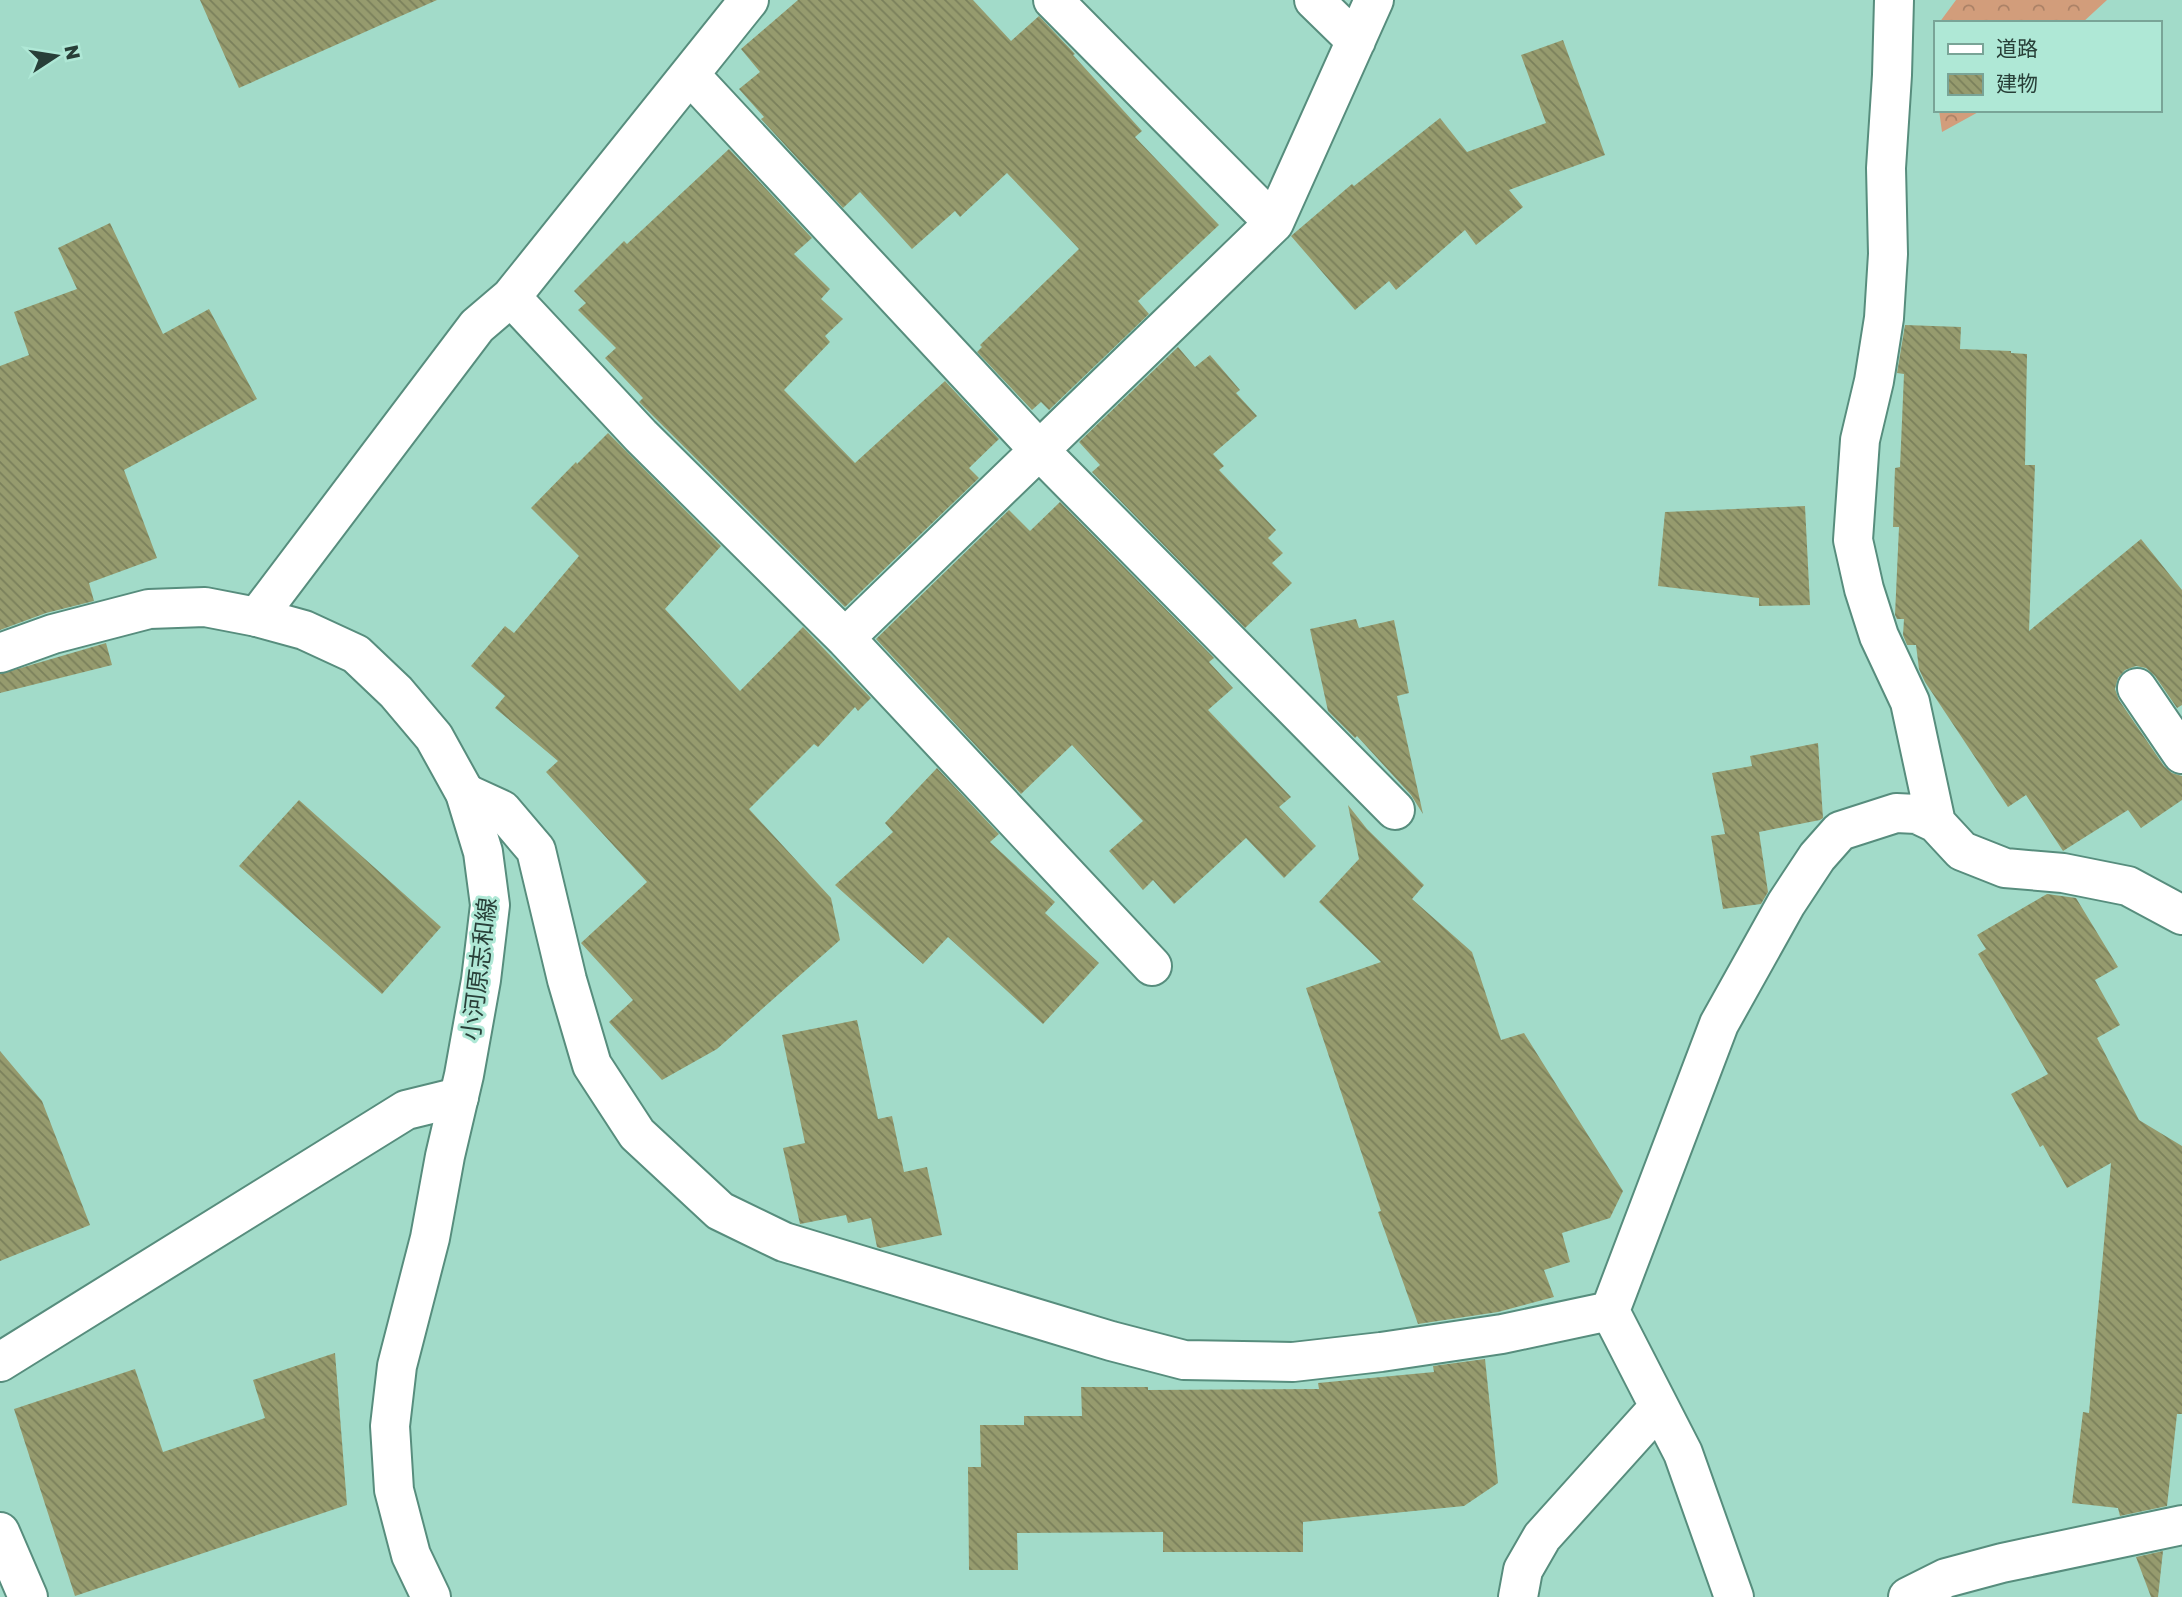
<svg xmlns="http://www.w3.org/2000/svg" width="2182" height="1597" viewBox="0 0 2182 1597" font-family="'Golos Text','Noto Sans JP',sans-serif">
	<style>
		.forest { fill: url(#forest-crowns) }
		.building { fill: url(#building-back-hatch) }
		.lines { fill: none; stroke-linecap: round; stroke-linejoin: round }
		.minor-casing { stroke: #578d7d; stroke-width: 42 }
		.major-casing { stroke: #578d7d; stroke-width: 42 }
		.minor { stroke: #fff; stroke-width: 38 }
		.major { stroke: #fff; stroke-width: 38 }
		.labels { text-anchor: middle; dominant-baseline: central; stroke-width: 6; stroke-linejoin: round; paint-order: stroke }
		.street-label { font-size: 24px; fill: #283f38; stroke: #afe8d6 }
	</style>
	<defs>
		<pattern id="forest-crowns" width="20" height="18" patternUnits="userSpaceOnUse" patternTransform="scale(1.75)"><rect width="20" height="18" fill="#d29d7b"/><path d="M2 6a3 3 0 1 1 6 0M12 15a3 3 0 1 1 6 0" fill="none" stroke="#aa8166"/></pattern>
		<pattern id="building-back-hatch" width="6" height="6" patternUnits="userSpaceOnUse" patternTransform="scale(1.75)"><rect width="6" height="6" fill="#969b6e"/><path d="M-1 5l2 2M0 0l6 6M5-1l2 2" fill="none" stroke="#7a805b"/></pattern>
	</defs>
	<rect width="100%" height="100%" fill="#a2dbc9"/>
	<path class="forest" d="M1956,0h151l-25,23h-143z
		M1939,110h43l-40,22z"/>
	<path class="building" d="M200,0h237l-198,88z
		M798,0h175l38,41 28,-25 36,38 -2,1 69,76 -7,6 84,88 -81,76 11,13 -100,96 -8,-8 -9,8 -55,-58 5,-5 -2,-2 99,-96 -72,-76 -47,44 -5,-6 -43,38 -52,-57 -17,16 -82,-89 3,-2 -25,-28 21,-17 -19,-23z
		M1563,40l42,115 -96,35 14,17 -47,38 -11,-15 -69,60 -7,-9 -34,29 -64,-74 61,-52 2,2 86,-68 27,34 79,-29 -25,-68z
		M729,149l83,89 -18,16 36,35 -9,10 22,20 -18,17 5,6 -46,48 71,73 90,-82 54,58 -30,29 10,10 -134,129 -206,-205 4,-4 -38,-40 11,-10 -38,-38 8,-7 -12,-12 50,-50 3,3z
		M110,223l53,111 46,-25 48,90 -133,71 33,88 -68,25 5,18 -48,12 -46,17v-264l29,-11 -15,-43 63,-23 -19,-41z
		M1905,325l56,2 -1,22 51,2v2l16,1 -2,111h10l-6,166 112,-92 41,51v115l-5,3 -22,-32 -9,-8 -10,-2 -11,4 -7,8 -3,11 4,11 45,66 8,7 10,3v24l-41,28 -13,-18 -65,41 -37,-56 -18,12 -83,-125 -6,-13 -3,-24h-9l-4,-10 1,-16h-7l-2,-4 4,-88h-6l2,-59 5,-1 4,-93 -7,-1z
		M1178,347l17,20 15,-12 30,35 -4,3 21,23 -44,38 11,12 -5,4 57,60 -8,8 15,15 -11,10 20,20 -47,45 -153,-156 8,-7 -21,-23z
		M608,433l113,113 -56,63 75,82 63,-64 68,71 -13,13 -3,-4 -37,40 -4,-3 -65,65 82,89 9,42 -123,109 -55,31 -53,-58 24,-22 -52,-57 66,-61 -101,-110 12,-11 -63,-53 10,-12 -34,-30 34,-40 9,7 65,-77 -48,-48 45,-46 1,2z
		M1060,502l154,156 -5,4 24,26 -25,22 83,87 -12,10 37,39 -32,32 -38,-40 -72,66 -21,-24 -10,10 -34,-39 34,-30 -71,-76 -51,49 -145,-155 133,-129 21,21z
		M1805,506l5,99 -51,1v-8l-101,-12 7,-74z
		M1356,619l3,9 35,-8 15,73 -12,3 26,118 -12,-19 -54,-59 -2,2 -27,-27 -18,-82z
		M106,643l6,22 -112,28v-19z
		M1818,743l5,75 -3,2 -61,12 9,60 -7,12 -38,5 -12,-73 14,-2 -13,-61 40,-7 -2,-10z
		M937,768l62,66 -9,8 65,60 -10,11 54,50 -56,61 -95,-87 -25,27 -88,-79 58,-53 -8,-9z
		M299,800l142,127 -59,67 -143,-128z
		M1348,805l19,24 57,56 -12,14 60,53 29,88 23,-7 99,158 -13,27 -48,15 8,29 -26,8 10,27 -56,15 -80,12 -40,-112 3,-1 -75,-223 75,-26 -62,-60 40,-43z
		M2047,894l29,4 42,69 -23,13 25,45 -23,13 42,82 43,26v268h-5l-10,92 -47,10 -2,-8 -46,-5 11,-91 6,1 22,-250 -44,25 -24,-43 -3,2 -29,-53 37,-20 -70,-120 8,-5 -9,-14z
		M857,1020l21,99 14,-3 12,56 23,-5 15,68 -62,13 -3,-1 -6,-29 -23,5 -2,-8 -46,9 -17,-76 22,-5 -23,-108z
		M0,1051l42,50 48,124 -90,36z
		M335,1353l12,152 -272,91 -61,-187 121,-40 28,83 102,-34 -12,-38z
		M1485,1359l13,124 -34,23 -161,16v30h-140v-20l-146,1 1,37h-49l-1,-103h13l-1,-42h44v-9h58l-1,-29h67v3l171,-1 -1,-6 116,-11 -1,-6z
		M2163,1551l-5,46h-7l-15,-40z"/>
	<g class="lines">
		<g class="minor-casing">
			<path id="minor" d="M1053,0l221,223
				M1314,0l42,41
				M1894,0l-2,75 -6,93 2,86 -4,64 -10,63 -14,59 -7,100 11,49 15,47 31,66 26,121
				M690,75l350,376 355,359
				M511,297l130,139 204,202 307,328
				M257,617l220,-291 34,-29 238,-297
				M845,638l429,-415 100,-223
				M2137,688l45,66
				M465,793l37,17 34,40 31,130 25,85 45,69 83,77 64,31 327,99 73,19 109,2 88,-10 121,-18 108,-23
				M0,1362l406,-252 53,-13
				M0,1532l28,65
				M1518,1597l5,-27 19,-33 117,-130
				M1734,1597l-51,-144 -73,-142 109,-287 67,-120 31,-47 23,-26 56,-18 21,1 19,9 26,28 43,17 58,5 65,13 54,29
				M1908,1597l38,-19 56,-15 180,-38"/>
		</g>
		<g class="major-casing">
			<path id="major" d="M0,653l53,-19 96,-25 56,-2 52,10 47,13 52,24 40,38 38,45 31,56 18,59 7,53 -9,75 -17,95 -19,81 -15,82 -33,128 -7,60 4,64 17,65 20,42"/>
		</g>
		<use href="#minor" class="minor"/>
		<use href="#major" class="major"/>
	</g>
	<g class="labels">
		<g class="street-label">
			<text transform="translate(478 969) rotate(-83)">小河原志和線</text>
		</g>
	</g>
	<rect x="1934" y="21" width="228" height="91" fill="#afe8d6" stroke="#79a497" stroke-width="2"/>
	<rect x="1948" y="44" width="35" height="10" fill="#ffffff" stroke="#79a497" stroke-width="2"/>
	<text x="1996" y="56" font-size="21" fill="#283f38">道路</text>
	<rect x="1948" y="74" width="35" height="21" fill="url(#building-back-hatch)" stroke="#79a497" stroke-width="2"/>
	<text x="1996" y="91" font-size="21" fill="#283f38">建物</text>
	<g transform="translate(56 56) rotate(78)" stroke="#afe8d6" stroke-width="5" paint-order="stroke">
	<path d="M0-5L12 26L0 18L-12 26Z" fill="#283f38"/>
	<text y="-10" font-size="19" font-weight="bold" text-anchor="middle" fill="#283f38">N</text>
	</g>
</svg>
